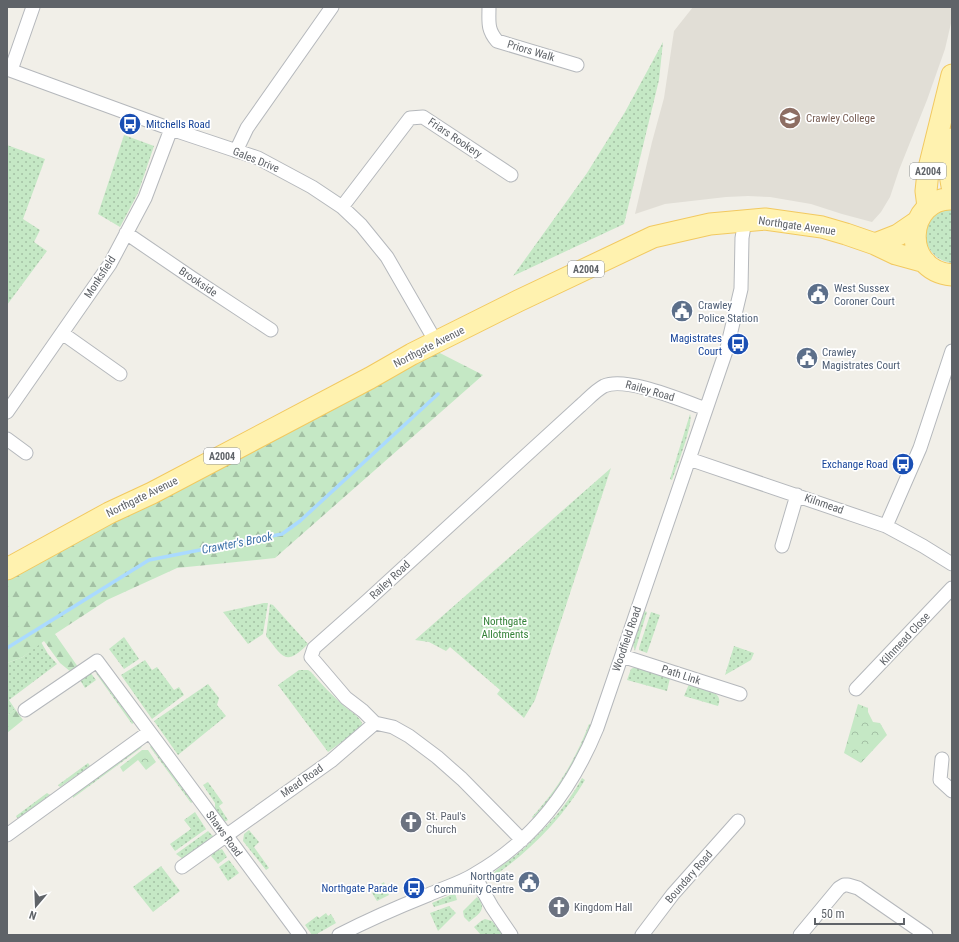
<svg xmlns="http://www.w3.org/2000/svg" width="959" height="942" viewBox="0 0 959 942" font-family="'Roboto Condensed',sans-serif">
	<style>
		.education { fill: #e1ded6 }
		.grass { fill: url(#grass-dots) }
		.forest { fill: url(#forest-firs) }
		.park { fill: url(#park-crowns) }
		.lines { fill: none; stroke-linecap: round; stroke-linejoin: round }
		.stream { stroke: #aadaff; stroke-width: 3.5 }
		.minor-casing { stroke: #b5b8bc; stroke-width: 15 }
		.primary-casing { stroke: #f2c960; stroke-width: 23 }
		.minor { stroke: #fff; stroke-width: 13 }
		.primary { stroke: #fff2af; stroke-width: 21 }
		.labels { text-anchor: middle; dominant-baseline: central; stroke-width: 3.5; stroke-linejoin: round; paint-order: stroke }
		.shield { fill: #fff; stroke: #8f9295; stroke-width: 1 }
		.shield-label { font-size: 10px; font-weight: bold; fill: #5f6368 }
		.street-label { font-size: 11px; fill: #5f6368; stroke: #fff }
		.education-label { font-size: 11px; fill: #785e54; stroke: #fff; text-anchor: start }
		.transit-label { font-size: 11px; fill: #164399; stroke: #fff; text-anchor: end }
		.service-label { font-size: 11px; fill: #4e5e75; stroke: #fff; text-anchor: start }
		.park-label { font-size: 11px; fill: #348238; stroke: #fff }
		.worship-label { font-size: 11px; fill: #5b616d; stroke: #fff; text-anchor: start }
		.water-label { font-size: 12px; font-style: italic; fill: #4174aa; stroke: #fff }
	</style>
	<defs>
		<pattern id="grass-dots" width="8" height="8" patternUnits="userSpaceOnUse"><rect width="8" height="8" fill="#c5e8c5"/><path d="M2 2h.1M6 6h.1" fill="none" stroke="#a3c0a4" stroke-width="1.8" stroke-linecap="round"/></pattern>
		<pattern id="forest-firs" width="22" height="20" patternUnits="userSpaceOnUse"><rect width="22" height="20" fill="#c5e8c5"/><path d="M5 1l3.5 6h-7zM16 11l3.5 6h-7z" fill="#a3c0a4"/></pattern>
		<pattern id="park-crowns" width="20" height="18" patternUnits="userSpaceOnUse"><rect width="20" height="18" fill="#c5e8c5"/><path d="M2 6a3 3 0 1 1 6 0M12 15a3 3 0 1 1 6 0" fill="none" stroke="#a3c0a4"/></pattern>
	</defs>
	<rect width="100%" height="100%" fill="#f1efe8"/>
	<path class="education" d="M693,7h259v12l-7,30 -18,51 -28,70 -9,27 -9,15 -9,10 -30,-8 -31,-10 -41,-7 -22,-1 -22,1 -61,7 -30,10 17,-72 12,-44 10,-67z"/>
	<path class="grass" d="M663,42l-4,38 -35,144 -111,52 74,-103 38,-61z
		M124,135l30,11 -16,47 -18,34 -22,-13z
		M7,145l38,14 -22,60 17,11 -6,12 13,9 -40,54z
		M952,209v54c-25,-3 -37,-33 -15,-49 4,-3 10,-4 15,-5z
		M690,414c4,9 -14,54 -18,66l-2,-1z
		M611,468l-76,232 -11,18 -27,-24 3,-4 -50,-43 -4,4 -17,-9 -14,-2z
		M264,603h4l-5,31 -15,10 -25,-32z
		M270,604l3,1 35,39c-23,23 -25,13 -42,-8z
		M644,611l3,1 -12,39 -2,-6z
		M651,612l9,3 -13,38 -8,-3v-2z
		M124,637l15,22 -15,10 -15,-20z
		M41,642l7,12 9,10 -48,36 6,9 -8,7v-53l16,-6z
		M734,646l20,7 -3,7 -26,15z
		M145,660l7,10 5,-3 17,23 5,-3 5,8 -32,24 -31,-44z
		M633,668h6l31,10 -3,13 -40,-11 4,-11z
		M299,670h9l3,2c10,12 21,23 33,34 6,5 15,10 18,17l-1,5 -33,24 -50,-67z
		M90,672l6,8 -11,8 -5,-8z
		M95,672l5,4 35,46 -3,2z
		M208,684l11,14 -2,7 9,11 -48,39 -24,-34z
		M689,684l27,10c4,4 4,7 2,12l-34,-10z
		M589,724l3,1 -4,11 -25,47 -29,36 -2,-2c25,-27 44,-58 57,-93z
		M143,744l-2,4 -68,50v-4z
		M152,744l42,57 -3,2 -41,-56z
		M88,763l2,3 -30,21 -2,-2z
		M582,778l3,2c-23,39 -57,73 -94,98l2,-5c9,-8 20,-15 29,-23 23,-21 45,-44 60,-72z
		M208,782l15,21 -4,3 9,14 -4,2 -9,-9v-10l-12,-18z
		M47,793l3,2 -30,22 -3,1 -1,-2z
		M195,812l11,17 -31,22 -5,-7 21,-15 -7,-9z
		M249,830l10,12 -5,5 15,21 -3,2 -23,-29 1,-7z
		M208,831l5,5v3l-30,20 -7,-5z
		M222,849l5,8 -9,7 -7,-8 3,-4z
		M229,860l10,13 -11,8 -9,-14z
		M161,866l19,25 -27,21 -20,-25z
		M384,882l5,13 -12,6 -5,-8 10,-7 -1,-2z
		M455,893l2,7 -23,7 -2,-4z
		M477,897c11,12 2,17 -8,25l-5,-5 -1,-6z
		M449,906l7,7 -18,18 -8,-18z
		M326,913l2,3 3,-2 5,9 -21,12h-3l-7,-10 12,-9 2,2z
		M485,919l7,2 11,14h-22l-7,-8 7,-6z"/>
	<path class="forest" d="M436,351l47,24 -208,183 -98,10 -70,32 -52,34 23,33 -7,5 -11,-9 -16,-22 -21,16 -16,6v-86z
		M15,709l8,11 -16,13v-17z"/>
	<path class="park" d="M858,704l10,4v4l5,10 7,1 7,12 -26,28 -17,-10z
		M142,750h6l8,12 -10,8 -8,-10 -15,12 -3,-5z"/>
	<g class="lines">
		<path class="stream" d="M7,648l142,-88 133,-26 18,-13 138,-127"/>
		<g class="minor-casing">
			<path id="minor" d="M489,7c0,15 -2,22 8,34l80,24
				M7,69l164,60 87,29 54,29 30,20 19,18 26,32 49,85
				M11,70l22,-63
				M236,151l11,-23 85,-121
				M342,207l68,-89 13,-1 88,58
				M126,233l66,45 79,52
				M62,333l58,41
				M7,412l103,-148 35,-66 26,-69
				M7,439l19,14
				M689,459l197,67 37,20 29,18
				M886,526l34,-78 32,-97
				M782,546l15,-51
				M622,656l118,38
				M856,689l96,-101
				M25,710l72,-49 203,274
				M942,759l-2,21 12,11
				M7,835l142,-103
				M522,840l-60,-61 -25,-22 -28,-21 -16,-9 -18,-4 -12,-12 -17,-13 -35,-41 3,-9 53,-47 213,-195c7,-6 16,-16 24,-20 22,-10 79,15 102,23
				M182,867l149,-106 44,-38
				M474,875l18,32 19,28
				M339,935c29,-15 59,-28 89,-40 15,-7 33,-12 47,-21 58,-33 97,-85 122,-146l130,-380 14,-59 1,-51 3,-18
				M642,935l31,-41 65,-73
				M800,935l39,-47 5,-3h4l10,3 68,47"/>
		</g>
		<g class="primary-casing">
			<path id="primary" d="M952,139l-4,24 4,23
				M952,199c-45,-2 -53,71 0,76
				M928,207l-2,-16 2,-19 24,-97
				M875,244l23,-9 19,-13
				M7,569l102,-56 43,-20 218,-115 42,-24 106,-53 135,-64 57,-13 55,-5 57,8 24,7 29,10 21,10 29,8"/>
		</g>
		<use href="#minor" class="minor"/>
		<use href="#primary" class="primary"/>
	</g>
	<defs>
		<g id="university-disc" transform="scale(1.15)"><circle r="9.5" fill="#8d6e63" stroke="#fff"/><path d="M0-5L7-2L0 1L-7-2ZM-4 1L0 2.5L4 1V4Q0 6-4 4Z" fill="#fff"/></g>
		<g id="bus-disc" transform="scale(1.15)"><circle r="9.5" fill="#1a4fb4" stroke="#fff"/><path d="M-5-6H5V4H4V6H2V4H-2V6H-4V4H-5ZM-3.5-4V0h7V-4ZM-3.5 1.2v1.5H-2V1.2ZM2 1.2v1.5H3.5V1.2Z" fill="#fff"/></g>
		<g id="civic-disc" transform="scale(1.15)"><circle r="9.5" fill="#5c6f8a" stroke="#fff"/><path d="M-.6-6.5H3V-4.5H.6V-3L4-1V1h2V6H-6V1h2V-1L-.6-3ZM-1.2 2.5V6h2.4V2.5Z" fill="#fff"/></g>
		<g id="church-disc" transform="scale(1.15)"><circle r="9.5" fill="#6b7280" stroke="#fff"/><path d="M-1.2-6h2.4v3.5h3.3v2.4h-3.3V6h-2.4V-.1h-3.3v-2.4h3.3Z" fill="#fff"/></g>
	</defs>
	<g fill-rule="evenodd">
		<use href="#university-disc" x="790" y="118"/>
		<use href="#bus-disc" x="130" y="124"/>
		<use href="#civic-disc" x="818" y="294"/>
		<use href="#civic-disc" x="682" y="311"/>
		<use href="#bus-disc" x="738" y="344"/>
		<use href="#civic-disc" x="807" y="358"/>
		<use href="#bus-disc" x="903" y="464"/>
		<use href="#church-disc" x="411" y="822"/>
		<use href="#civic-disc" x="529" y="882"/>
		<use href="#bus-disc" x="414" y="888"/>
		<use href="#church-disc" x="559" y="907"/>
	</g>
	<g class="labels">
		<g class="shield">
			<rect x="910" y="163" width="36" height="16" rx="3"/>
			<rect x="568" y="261" width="36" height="16" rx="3"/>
			<rect x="204" y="448" width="36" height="16" rx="3"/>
		</g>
		<g class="shield-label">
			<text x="928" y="171">A2004</text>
			<text x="586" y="269">A2004</text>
			<text x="222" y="456">A2004</text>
		</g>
		<g class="street-label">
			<text transform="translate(531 51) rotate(17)">Priors Walk</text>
			<text transform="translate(455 138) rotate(34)">Friars Rookery</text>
			<text transform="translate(256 160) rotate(22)">Gales Drive</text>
			<text transform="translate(797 226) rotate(8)">Northgate Avenue</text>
			<text transform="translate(100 277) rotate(-57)">Monksfield</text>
			<text transform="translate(198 282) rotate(34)">Brookside</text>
			<text transform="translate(429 347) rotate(-27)">Northgate Avenue</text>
			<text transform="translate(650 391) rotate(16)">Railey Road</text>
			<text transform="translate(142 497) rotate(-26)">Northgate Avenue</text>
			<text transform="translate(824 504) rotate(19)">Kilnmead</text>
			<text transform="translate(390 580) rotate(-43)">Railey Road</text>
			<text transform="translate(627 639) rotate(-71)">Woodfield Road</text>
			<text transform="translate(905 639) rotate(-47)">Kilnmead Close</text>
			<text transform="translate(681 675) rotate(18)">Path Link</text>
			<text transform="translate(302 781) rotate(-35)">Mead Road</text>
			<text transform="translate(224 834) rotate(54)">Shaws Road</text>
			<text transform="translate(689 877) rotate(-49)">Boundary Road</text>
		</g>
		<g class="education-label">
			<text x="806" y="118">Crawley College</text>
		</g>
		<g class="transit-label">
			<text x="146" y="124" text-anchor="start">Mitchells Road</text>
			<text x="722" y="338">Magistrates<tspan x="722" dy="13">Court</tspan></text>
			<text x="888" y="464">Exchange Road</text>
			<text x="398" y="888">Northgate Parade</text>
		</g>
		<g class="service-label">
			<text x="834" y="288">West Sussex<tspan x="834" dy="13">Coroner Court</tspan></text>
			<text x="698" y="305">Crawley<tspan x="698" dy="13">Police Station</tspan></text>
			<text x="822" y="352">Crawley<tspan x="822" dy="13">Magistrates Court</tspan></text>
			<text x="514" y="876" text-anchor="end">Northgate<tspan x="514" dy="13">Community Centre</tspan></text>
		</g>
		<g class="park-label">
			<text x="505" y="621">Northgate<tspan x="505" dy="13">Allotments</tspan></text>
		</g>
		<g class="worship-label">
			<text x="426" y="816">St. Paul's<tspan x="426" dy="13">Church</tspan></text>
			<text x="574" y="907">Kingdom Hall</text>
		</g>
		<g class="water-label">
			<text transform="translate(237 543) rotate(-11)">Crawter's Brook</text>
		</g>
	</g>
	<rect width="959" height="942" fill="none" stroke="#5f6368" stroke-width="16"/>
	<g transform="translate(36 906) rotate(199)" stroke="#ffffff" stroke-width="3" paint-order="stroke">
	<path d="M0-3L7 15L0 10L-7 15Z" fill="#5f6368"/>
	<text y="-6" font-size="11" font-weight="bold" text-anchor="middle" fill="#5f6368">N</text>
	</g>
	<path d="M815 918v6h89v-6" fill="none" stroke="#5f6368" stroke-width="2"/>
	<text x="821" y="918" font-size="12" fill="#5f6368" stroke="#ffffff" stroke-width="3" paint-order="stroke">50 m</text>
</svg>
